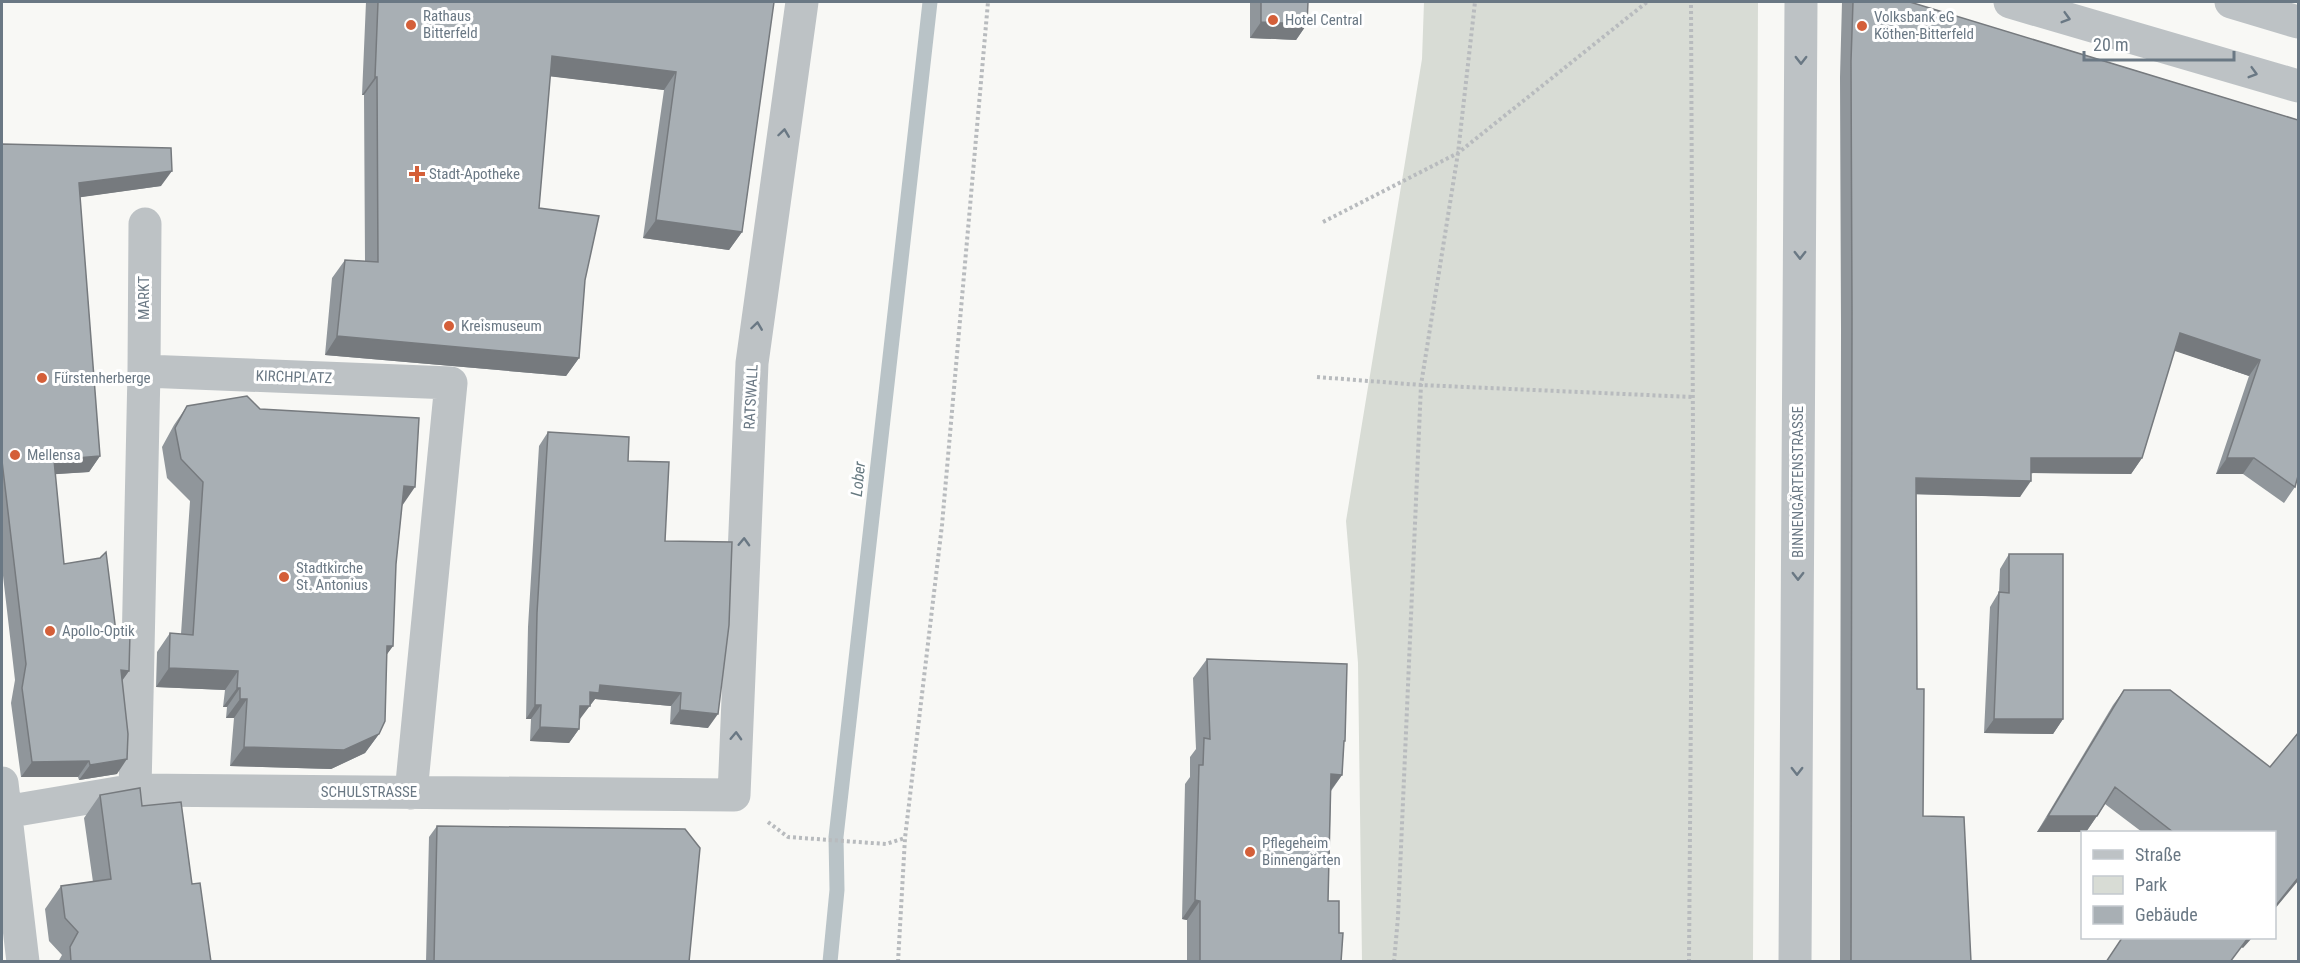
<svg xmlns="http://www.w3.org/2000/svg" width="2300" height="963" viewBox="0 0 2300 963" font-family="'Roboto Condensed',sans-serif">
	<style>
		.green { fill: #d8dcd5 }
		.lines { fill: none; stroke-linecap: round; stroke-linejoin: round }
		.stream { stroke: #b9c3c7; stroke-width: 15 }
		.path { stroke: #b8bbbe; stroke-width: 4; stroke-dasharray: 3 3; stroke-linecap: butt }
		.street { stroke: #bdc2c5; stroke-width: 33 }
		.wall { fill: #90969b }
		.shaded-wall { fill: #767a7e }
		.building { fill: #a8afb4; stroke: #767a7e; stroke-width: 1.5 }
		.oneway { stroke: #6a7884 }
		.poi-dot { fill: #d45f39; stroke: #fff; stroke-width: 2 }
		.labels { text-anchor: middle; dominant-baseline: central; stroke-width: 6; stroke-linejoin: round; paint-order: stroke }
		.poi-label { font-size: 15px; fill: #6a7884; stroke: #fff; text-anchor: start }
		.street-label { font-size: 15px; fill: #6a7884; stroke: #fff }
		.water-label { font-size: 16px; font-style: italic; fill: #65787f; stroke: #fff }
	</style>
	<rect width="100%" height="100%" fill="#f8f8f5"/>
	<path class="green" d="M1424,2h334l-5,959h-391l-4,-298 -12,-142 76,-462z"/>
	<g class="lines">
		<path class="stream" d="M830,962l7,-72 -1,-53 94,-835"/>
		<path class="path" d="M1323,222l135,-69 189,-151
			M1317,377l104,8 271,12
			M768,822l20,15 98,7 19,-6
			M898,962l7,-124 37,-313 46,-523
			M1394,962l4,-45 23,-532 37,-232 17,-151
			M1689,962l4,-523 -2,-437"/>
		<path class="street" d="M2010,2l288,84
			M2231,2l67,20
			M144,371l1,-147
			M2,783l21,179
			M135,790l9,-419 307,12 -40,410
			M5,812l130,-22 599,5 18,-432 50,-361
			M1795,962l6,-960"/>
	</g>
	<path class="wall" d="M366,2h408l-32,230 -13,18 -86,-12 21,-148 -114,-14 -11,132 46,72 -6,78 -13,18 -241,-21 7,-77 13,-18 20,1 -1,-166h-2z
		M1250,2h58l-1,22 -11,16 -46,-2z
		M1842,2h68l388,118 -3,367 -11,16 -41,-29h-27l33,-98 -75,-26 -32,108 -11,16 -100,-1 -11,24 -104,-3 1,195 6,127 48,146h-131l1,-633 -1,-252z
		M2,144l159,42 -81,11 20,259 -11,16 -34,2 9,90 52,68 13,39 -7,10 -5,93 -38,6 -1,-3h-57l-10,-74 4,-23 -13,-113z
		M187,406l73,3 142,97 -6,58 -3,82 -6,8 -8,80 -14,19 -34,16 -101,-3 4,-48h-8l1,-11h-4l2,-17 -69,-3 1,-35 13,-19 11,1 9,-133 -23,-23 -5,-31 12,-22z
		M548,432l80,29 37,80 43,187 -38,-4 1,-18 -76,-7 -16,20v10l-10,14 -39,-2 1,-22h-5l2,-92 11,-181z
		M2009,554l54,165 -10,15 -69,-1 6,-126 9,-15 1,-23z
		M1207,659l137,84 -2,32 -11,16 -3,110 11,32 2,29h-154v-42l-5,-1 3,-135 5,-7v-20l6,-8 -3,-71z
		M2124,690l150,142h-132l-37,-28 -19,28h-49l76,-127z
		M100,795l42,11 50,78 19,78h-153l4,-7 -13,-14 -4,-32 16,-23 32,-4 -9,-64z
		M437,826l252,136h-263l3,-125z"/>
	<path class="shaded-wall" d="M1261,22l46,2 -11,16 -46,-2z
		M552,56l124,16 -12,18 -125,-15z
		M375,77h2l-13,18h-2z
		M172,171l-11,15 -93,13 11,-16z
		M656,220l86,12 -13,18 -86,-12z
		M2180,333l80,27 -11,16 -80,-27z
		M337,336l242,22 -13,18 -241,-21z
		M100,456l-11,16 -46,3 11,-15z
		M2031,458h111l-11,16 -111,-1z
		M2227,458h27l-11,16h-27z
		M1916,478l115,3 -11,16 -115,-3z
		M404,486l11,1 -13,19z
		M387,646h6l-14,19z
		M169,668l69,3 -13,19 -69,-3z
		M121,670l8,1 -11,15z
		M600,685l81,8 -10,13 -76,-7 -15,20 -9,1 19,-28z
		M237,688h3l-13,19h-4z
		M240,699h7l-13,19h-8z
		M535,705h6l-10,14h-5z
		M680,710l38,4 -10,14 -38,-4z
		M1994,719h69l-10,15 -69,-1z
		M540,727l39,2 -10,14 -39,-2z
		M379,734l-14,19 -34,16 -101,-3 14,-19z
		M127,759l-10,15 -38,6 11,-15z
		M89,761l-11,16h-57l11,-15z
		M1331,774l11,1 -14,19z
		M2048,816h49l-11,16h-49z
		M2298,878v3l-24,29v-2z
		M1195,900l5,1 -13,19 -5,-1z
		M2248,938h4l-9,10 -2,-1z"/>
	<path class="building" d="M378,2h396l-32,230 -86,-12 20,-148 -124,-16 -13,152 60,8 -14,64 -6,78 -242,-22 8,-76 33,2 -1,-185h-2z
		M1261,2h47l-1,22 -46,-2z
		M1853,2h57l388,118v356l-3,11 -41,-29h-27l33,-98 -80,-27 -38,125h-111v23l-115,-3 1,211h7l-1,127 41,1 7,145h-120l1,-649 -1,-252z
		M2,144l169,4 1,23 -93,12 21,273 -46,4 10,104 36,-6 6,-6 10,80 14,1 -1,38 -8,-1 7,64 -1,25 -37,6 -1,-4 -57,1 -10,-74 4,-24 -24,-203z
		M247,396l13,13 159,9 -4,69 -11,-1 -8,78 -3,82h-6l-2,75 -6,13 -35,16 -100,-3 3,-48h-7v-11h-3l1,-17 -69,-3 1,-35 23,2 10,-153 -22,-23 -6,-31 12,-22z
		M548,432l81,5 -1,24 41,1 -4,79 67,1 -3,83 -11,89 -38,-4 1,-17 -81,-8 -1,8 -9,-1v14h-10l-1,23 -39,-2 1,-22h-6l2,-92z
		M2009,554h54v165h-69l5,-127 10,1z
		M1207,659l140,5 -2,77h-1l-2,34 -11,-1 -3,127h11v32h4l-2,29h-141v-61l-5,-1 4,-135h4l1,-27 6,1z
		M2124,690h46l100,77 28,-34v145l-24,30v-76h-101l-58,-45 -18,29h-49z
		M140,788l2,18 39,-4 11,82 8,-1 11,79h-140l-1,-15 8,-15 -13,-14 -4,-32 50,-7 -11,-84z
		M437,826l248,3 15,19 -11,114h-255z
		M2122,938h126l-18,24h-124z"/>
	<defs><path id="oneway-chevron" d="M-2-3.5L2.5 0L-2 3.5" fill="none" stroke-width="1.6" stroke-linecap="round" stroke-linejoin="round" transform="scale(1.5)"/></defs>
	<g class="oneway">
		<use href="#oneway-chevron" transform="translate(2066 18) rotate(16)"/>
		<use href="#oneway-chevron" transform="translate(1801 60) rotate(90)"/>
		<use href="#oneway-chevron" transform="translate(2253 73) rotate(16)"/>
		<use href="#oneway-chevron" transform="translate(784 133) rotate(-82)"/>
		<use href="#oneway-chevron" transform="translate(1800 255) rotate(90)"/>
		<use href="#oneway-chevron" transform="translate(757 326) rotate(-82)"/>
		<use href="#oneway-chevron" transform="translate(744 542) rotate(-88)"/>
		<use href="#oneway-chevron" transform="translate(1798 576) rotate(90)"/>
		<use href="#oneway-chevron" transform="translate(736 736) rotate(-88)"/>
		<use href="#oneway-chevron" transform="translate(1797 771) rotate(90)"/>
	</g>
	<g class="poi-dot">
		<circle cx="1273" cy="20" r="6"/>
		<circle cx="411" cy="25" r="6"/>
		<circle cx="1862" cy="26" r="6"/>
		<path d="M414 165h6v6h6v6h-6v6h-6v-6h-6v-6h6z"/>
		<circle cx="449" cy="326" r="6"/>
		<circle cx="42" cy="378" r="6"/>
		<circle cx="15" cy="455" r="6"/>
		<circle cx="284" cy="577" r="6"/>
		<circle cx="50" cy="631" r="6"/>
		<circle cx="1250" cy="852" r="6"/>
	</g>
	<g class="labels">
		<g class="poi-label">
			<text x="423" y="16">Rathaus<tspan x="423" dy="17">Bitterfeld</tspan></text>
			<text x="1874" y="17">Volksbank eG<tspan x="1874" dy="17">Köthen-Bitterfeld</tspan></text>
			<text x="1285" y="20">Hotel Central</text>
			<text x="429" y="174">Stadt-Apotheke</text>
			<text x="461" y="326">Kreismuseum</text>
			<text x="54" y="378">Fürstenherberge</text>
			<text x="27" y="455">Mellensa</text>
			<text x="296" y="568">Stadtkirche<tspan x="296" dy="17">St. Antonius</tspan></text>
			<text x="62" y="631">Apollo-Optik</text>
			<text x="1262" y="843">Pflegeheim<tspan x="1262" dy="17">Binnengärten</tspan></text>
		</g>
		<g class="street-label">
			<text transform="translate(144 298) rotate(-90)">MARKT</text>
			<text transform="translate(294 377) rotate(2)">KIRCHPLATZ</text>
			<text transform="translate(751 397) rotate(-87)">RATSWALL</text>
			<text transform="translate(1798 482) rotate(-90)">BINNENGÄRTENSTRASSE</text>
			<text x="369" y="792">SCHULSTRASSE</text>
		</g>
		<g class="water-label">
			<text transform="translate(858 479) rotate(-84)">Lober</text>
		</g>
	</g>
	<rect width="2300" height="963" fill="none" stroke="#6a7884" stroke-width="6"/>
	<rect x="2081" y="831" width="195" height="108" fill="#ffffff" stroke="#c3c9ce" stroke-width="1.5"/>
	<rect x="2093" y="850" width="30" height="9" fill="#bdc2c5" stroke="#c3c9ce" stroke-width="1.5"/>
	<text x="2135" y="861" font-size="18" fill="#6a7884">Straße</text>
	<rect x="2093" y="876" width="30" height="18" fill="#d8dcd5" stroke="#c3c9ce" stroke-width="1.5"/>
	<text x="2135" y="891" font-size="18" fill="#6a7884">Park</text>
	<rect x="2093" y="906" width="30" height="18" fill="#a8afb4" stroke="#c3c9ce" stroke-width="1.5"/>
	<text x="2135" y="921" font-size="18" fill="#6a7884">Gebäude</text>
	<path d="M2084 51v9h150v-9" fill="none" stroke="#6a7884" stroke-width="3"/>
	<text x="2093" y="51" font-size="18" fill="#6a7884" stroke="#ffffff" stroke-width="4.5" paint-order="stroke">20 m</text>
</svg>
